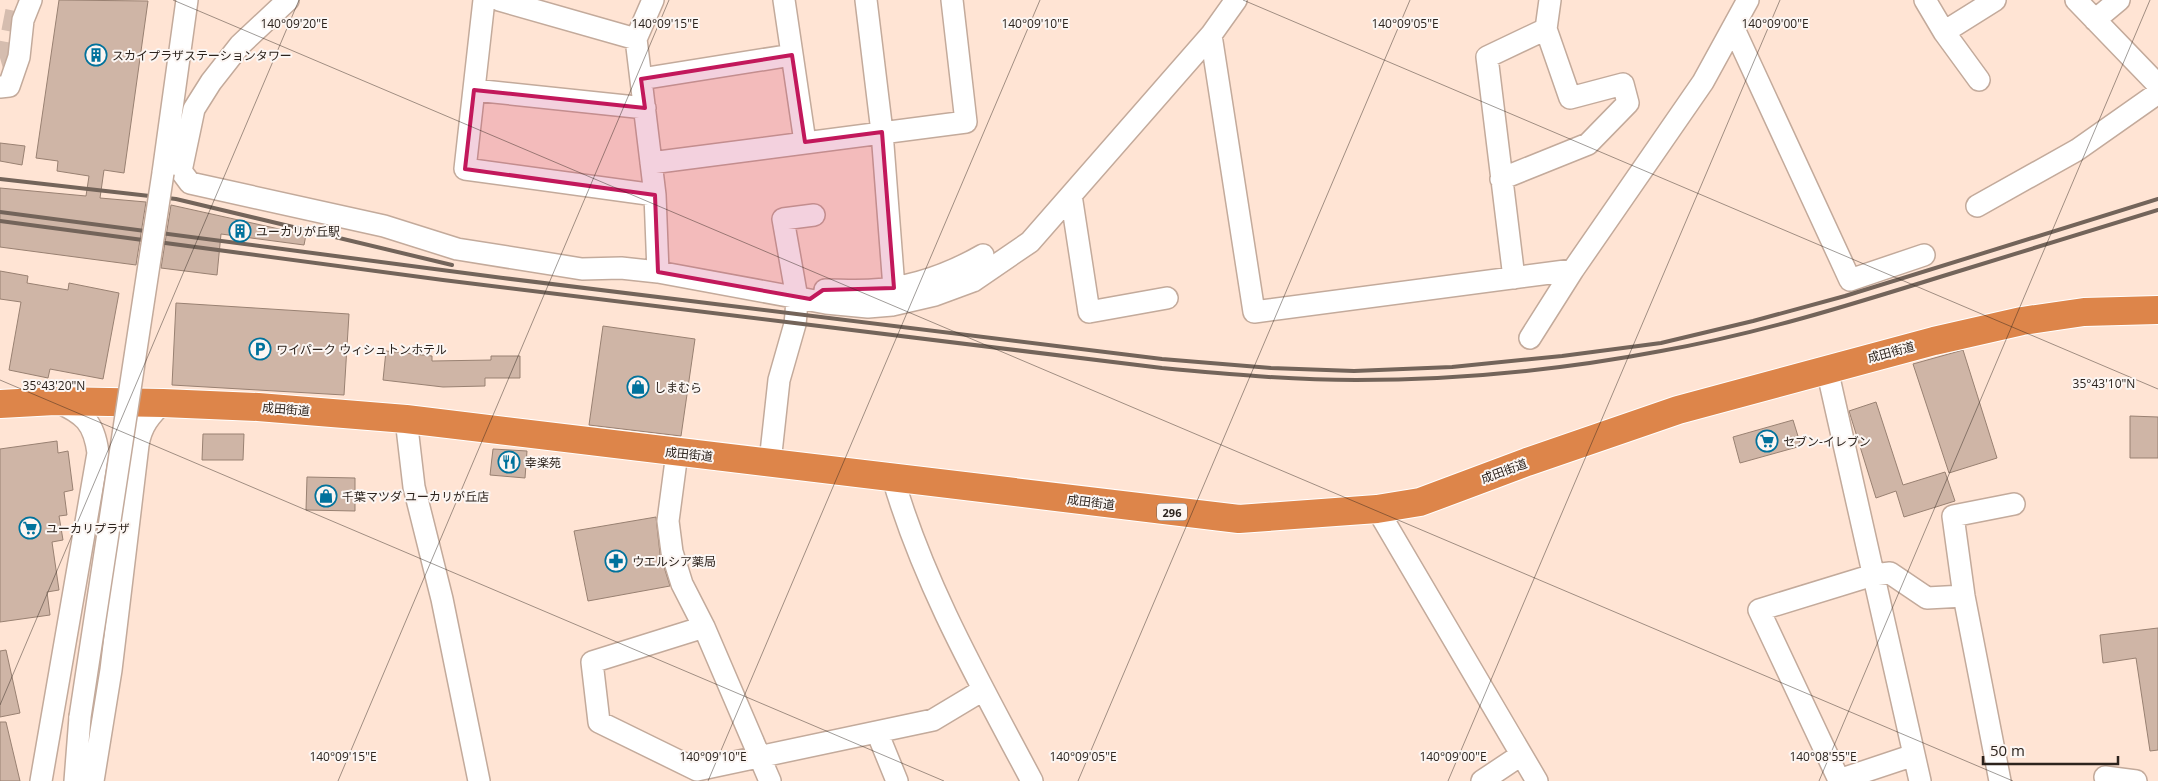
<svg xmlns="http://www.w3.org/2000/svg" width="2158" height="781" viewBox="0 0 2158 781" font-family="'Open Sans','Noto Sans JP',sans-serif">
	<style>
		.building { fill: #cfb5a6; stroke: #998172 }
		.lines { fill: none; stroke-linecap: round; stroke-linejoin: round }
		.minor-tunnel { stroke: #d5bdaf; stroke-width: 21; stroke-dasharray: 21 11; stroke-linecap: butt }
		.minor-casing { stroke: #c3aa9b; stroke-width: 24 }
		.highway-casing { stroke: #fff; stroke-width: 30 }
		.minor { stroke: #fff; stroke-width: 21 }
		.highway { stroke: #dd854a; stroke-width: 28 }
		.rail { stroke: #73645a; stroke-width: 4 }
		.minor-bridge-casing { stroke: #c3aa9b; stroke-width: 24; stroke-linecap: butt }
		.minor-bridge { stroke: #fff; stroke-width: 21 }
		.marked { fill: #c2185b; fill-opacity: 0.2; stroke: #c2185b; stroke-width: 4; stroke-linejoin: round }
		.ticks { fill: none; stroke: #2c231d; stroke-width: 1; stroke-opacity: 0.45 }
		.labels { text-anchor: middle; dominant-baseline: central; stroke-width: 4; stroke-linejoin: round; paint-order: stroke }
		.shield { fill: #fcf6f3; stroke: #6a625d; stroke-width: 1 }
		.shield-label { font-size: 11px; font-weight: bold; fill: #2c231d }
		.poi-label { font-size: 12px; fill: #2c231d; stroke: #fcf6f3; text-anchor: start }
		.street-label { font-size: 12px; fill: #2c231d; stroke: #fcf6f3 }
		.ticks-label { font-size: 12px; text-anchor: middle; fill: #2c231d; stroke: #fcf6f3; stroke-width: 4; stroke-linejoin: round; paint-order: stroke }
	</style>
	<rect width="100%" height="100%" fill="#ffe4d4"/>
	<path class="building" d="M59,0l89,1 -24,172 -20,-3 -4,28 46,4 -10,63 -136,-18v-59l86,8 3,-20 -32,-5 1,-10 -22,-3z
		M0,143l25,3 -3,19 -22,-4z
		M171,205l135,30 -2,10 -83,-11 -4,41 -56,-7z
		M0,271l28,5 -1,7 41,7 1,-7 50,10 -16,86 -53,-10 -2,9 -39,-8 12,-68 -21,-3z
		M176,303l173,11 -5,81 -172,-10z
		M603,326l92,13 -14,97 -92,-11z
		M1963,350l34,108 -48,15 -36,-109z
		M386,351l46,5v5l59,-1v-4h29v22h-35v8l-42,1 -60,-7z
		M1876,402l27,83 42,-13 10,29 -51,16 -8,-26 -20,7 -27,-87z
		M2130,416l28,1v41h-28z
		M1793,420l8,26 -61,17 -7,-26z
		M203,434h41l-1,26h-41z
		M57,441l1,12 10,-2 5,39 -9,2 3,23 -8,1 4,24 -11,2 7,48 -12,2 3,23 -50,7v-173z
		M493,449l34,2 -2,27 -35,-3z
		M307,477l48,1v33l-49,-1z
		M656,517l4,37 10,32 -82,15 -14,-70z
		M2158,628v122l-8,1 -14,-93 -33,5 -3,-28z
		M6,650l14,63 -20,4v-66z
		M0,722h6l14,59h-20z"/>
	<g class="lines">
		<path class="minor-tunnel" d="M0,58l7,-2 11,-56"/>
		<g class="minor-casing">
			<path id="minor" d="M288,0l-48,45 -29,37 -17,27 -13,62 9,12 194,43 73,23 125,20 39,-1 37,4 168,31 42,4 24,-2 43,-10 38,-14 57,-39 181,-207 25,-35
				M484,0l-19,169 190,26
				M499,0l137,39
				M653,0l-17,39 19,156 3,77
				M784,0l21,142
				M866,0l16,132 12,156
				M1925,0l19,32 35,48
				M2076,0l82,85
				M2095,20l24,-20
				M1734,29l116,251 74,-25
				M1944,32l51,-32
				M1211,35l43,277 319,-42
				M641,79l151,-24
				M0,87l9,-1 10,-29 4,-37 8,-20
				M474,90l171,18
				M651,163l315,-41 -14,-122
				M163,173l24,-173
				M1501,179l87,-35 40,-41 -5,-19 -53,14 -24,-69 4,-29
				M1071,195l18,117 78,-14
				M1977,206l100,-56 81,-57
				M1514,278l-27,-221 59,-28
				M825,290c15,0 31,1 47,0 40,-2 76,-15 111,-35
				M1530,338l43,-68 130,-188 45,-82
				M1827,369l93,412
				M406,419l8,68 28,112 37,182
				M677,453l-9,68 4,31 10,32 22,43 66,154
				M770,462l9,-82 16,-56 1,-10 1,-16 -14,-79 31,-4
				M893,478c31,107 87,205 139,303
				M1377,509l160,272
				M704,627l-112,35 7,60 98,48 236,-50 50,-30
				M877,732l20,49
				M1914,755l-75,25 -80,-170 114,-35 17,-2 37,25 37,-2
				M2105,777l31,4
				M41,781l57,-328c-4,-31 -14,-39 -42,-52
				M75,781l5,-64
				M93,781l18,-111 27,-225c3,-19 12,-30 25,-42
				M1482,781l39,-26
				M2000,781l-36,-185 -11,-80 61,-12"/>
		</g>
		<g class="highway-casing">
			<path id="highway" d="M0,404l55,-3 108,2 95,4 148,12 833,100 138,-10 43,-7 107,-40 151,-52 256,-69 88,-20 62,-9 74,-2"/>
		</g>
		<use href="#minor" class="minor"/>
		<use href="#highway" class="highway"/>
		<path class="rail" d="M0,179l176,20 276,66
			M0,212l503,66 659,81 109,9 83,3 98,-4 110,-11 99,-13 92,-22 92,-25 313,-97
			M0,221l443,59 719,88c64,6 129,12 194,12 102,0 205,-10 305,-29 96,-17 189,-46 282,-75 71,-22 143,-44 215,-66"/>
		<g class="minor-bridge-casing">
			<path id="minor-bridge" d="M80,717l83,-544"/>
		</g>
		<use href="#minor-bridge" class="minor-bridge"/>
	</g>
	<path class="marked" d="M792,55l13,87 77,-10 12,156 -71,2 -13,9 -152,-27 -3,-77 -190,-26 9,-79 171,18 -4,-29z"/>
	<path class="ticks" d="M173,0l1840,781M1243,0l915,389M0,380l944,401M0,705l299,-705M338,781l331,-781M708,781l332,-781M1078,781l332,-781M1448,781l332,-781M1819,781l331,-781"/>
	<defs>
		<g id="building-ring" transform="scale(1.125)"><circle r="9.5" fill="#fcf6f3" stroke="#00729c" stroke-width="1.5"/><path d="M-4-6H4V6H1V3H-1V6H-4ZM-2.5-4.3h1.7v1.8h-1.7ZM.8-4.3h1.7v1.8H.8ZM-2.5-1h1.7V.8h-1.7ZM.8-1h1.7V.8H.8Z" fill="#00729c"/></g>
		<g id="parking-ring" transform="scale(1.125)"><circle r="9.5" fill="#fcf6f3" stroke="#00729c" stroke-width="1.5"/><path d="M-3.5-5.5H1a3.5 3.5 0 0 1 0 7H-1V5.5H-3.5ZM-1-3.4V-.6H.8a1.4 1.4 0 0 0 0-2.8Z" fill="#00729c"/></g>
		<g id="shop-ring" transform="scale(1.125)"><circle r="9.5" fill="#fcf6f3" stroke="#00729c" stroke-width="1.5"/><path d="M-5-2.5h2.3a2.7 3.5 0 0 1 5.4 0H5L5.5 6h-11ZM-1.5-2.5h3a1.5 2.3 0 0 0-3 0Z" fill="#00729c"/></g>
		<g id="supermarket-ring" transform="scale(1.125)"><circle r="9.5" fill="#fcf6f3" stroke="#00729c" stroke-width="1.5"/><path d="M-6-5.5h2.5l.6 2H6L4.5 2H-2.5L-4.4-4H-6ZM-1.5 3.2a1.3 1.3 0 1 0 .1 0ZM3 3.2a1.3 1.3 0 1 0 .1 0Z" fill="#00729c"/></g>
		<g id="restaurant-ring" transform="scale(1.125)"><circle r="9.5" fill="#fcf6f3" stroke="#00729c" stroke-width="1.5"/><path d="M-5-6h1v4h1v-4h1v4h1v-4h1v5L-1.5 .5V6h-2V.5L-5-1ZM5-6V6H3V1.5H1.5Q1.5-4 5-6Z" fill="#00729c"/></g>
		<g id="pharmacy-ring" transform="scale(1.125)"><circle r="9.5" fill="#fcf6f3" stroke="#00729c" stroke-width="1.5"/><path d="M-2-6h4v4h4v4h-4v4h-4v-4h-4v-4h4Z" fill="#00729c"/></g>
	</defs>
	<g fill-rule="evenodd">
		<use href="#building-ring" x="96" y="55"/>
		<use href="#building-ring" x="240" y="231"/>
		<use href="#parking-ring" x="260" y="349"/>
		<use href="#shop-ring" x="638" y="387"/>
		<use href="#supermarket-ring" x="1767" y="441"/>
		<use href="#restaurant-ring" x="509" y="462"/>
		<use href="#shop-ring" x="326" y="496"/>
		<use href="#supermarket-ring" x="30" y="528"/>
		<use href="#pharmacy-ring" x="616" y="561"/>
	</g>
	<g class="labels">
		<rect class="shield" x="1157" y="503.5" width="30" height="17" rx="4"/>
		<g class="shield-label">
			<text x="1172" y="512">296</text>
		</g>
		<g class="poi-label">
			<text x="112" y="55">スカイプラザステーションタワー</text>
			<text x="256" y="231">ユーカリが丘駅</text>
			<text x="276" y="349">ワイパーク ウィシュトンホテル</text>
			<text x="654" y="387">しまむら</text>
			<text x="1783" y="441">セブン-イレブン</text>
			<text x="525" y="462">幸楽苑</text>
			<text x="342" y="496">千葉マツダ ユーカリが丘店</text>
			<text x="46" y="528">ユーカリプラザ</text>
			<text x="632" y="561">ウエルシア薬局</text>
		</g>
		<g class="street-label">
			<text transform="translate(1891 352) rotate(-15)">成田街道</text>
			<text transform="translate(286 409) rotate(5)">成田街道</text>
			<text transform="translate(689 454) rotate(6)">成田街道</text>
			<text transform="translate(1504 471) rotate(-20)">成田街道</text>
			<text transform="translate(1091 502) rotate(7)">成田街道</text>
		</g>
	</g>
	<g class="ticks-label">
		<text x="294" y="28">140°09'20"E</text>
		<text x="665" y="28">140°09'15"E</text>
		<text x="1035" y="28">140°09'10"E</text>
		<text x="1405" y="28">140°09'05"E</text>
		<text x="1775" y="28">140°09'00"E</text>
		<text x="2104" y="388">35°43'10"N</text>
		<text x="54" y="390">35°43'20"N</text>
		<text x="343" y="761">140°09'15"E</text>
		<text x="713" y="761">140°09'10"E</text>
		<text x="1083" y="761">140°09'05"E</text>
		<text x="1453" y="761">140°09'00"E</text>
		<text x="1823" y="761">140°08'55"E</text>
	</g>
	<path d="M1983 756v8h135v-8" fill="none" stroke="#2c231d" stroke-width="2.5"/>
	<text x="1990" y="756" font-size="15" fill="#2c231d" stroke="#fcf6f3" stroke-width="4" paint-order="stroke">50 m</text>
</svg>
